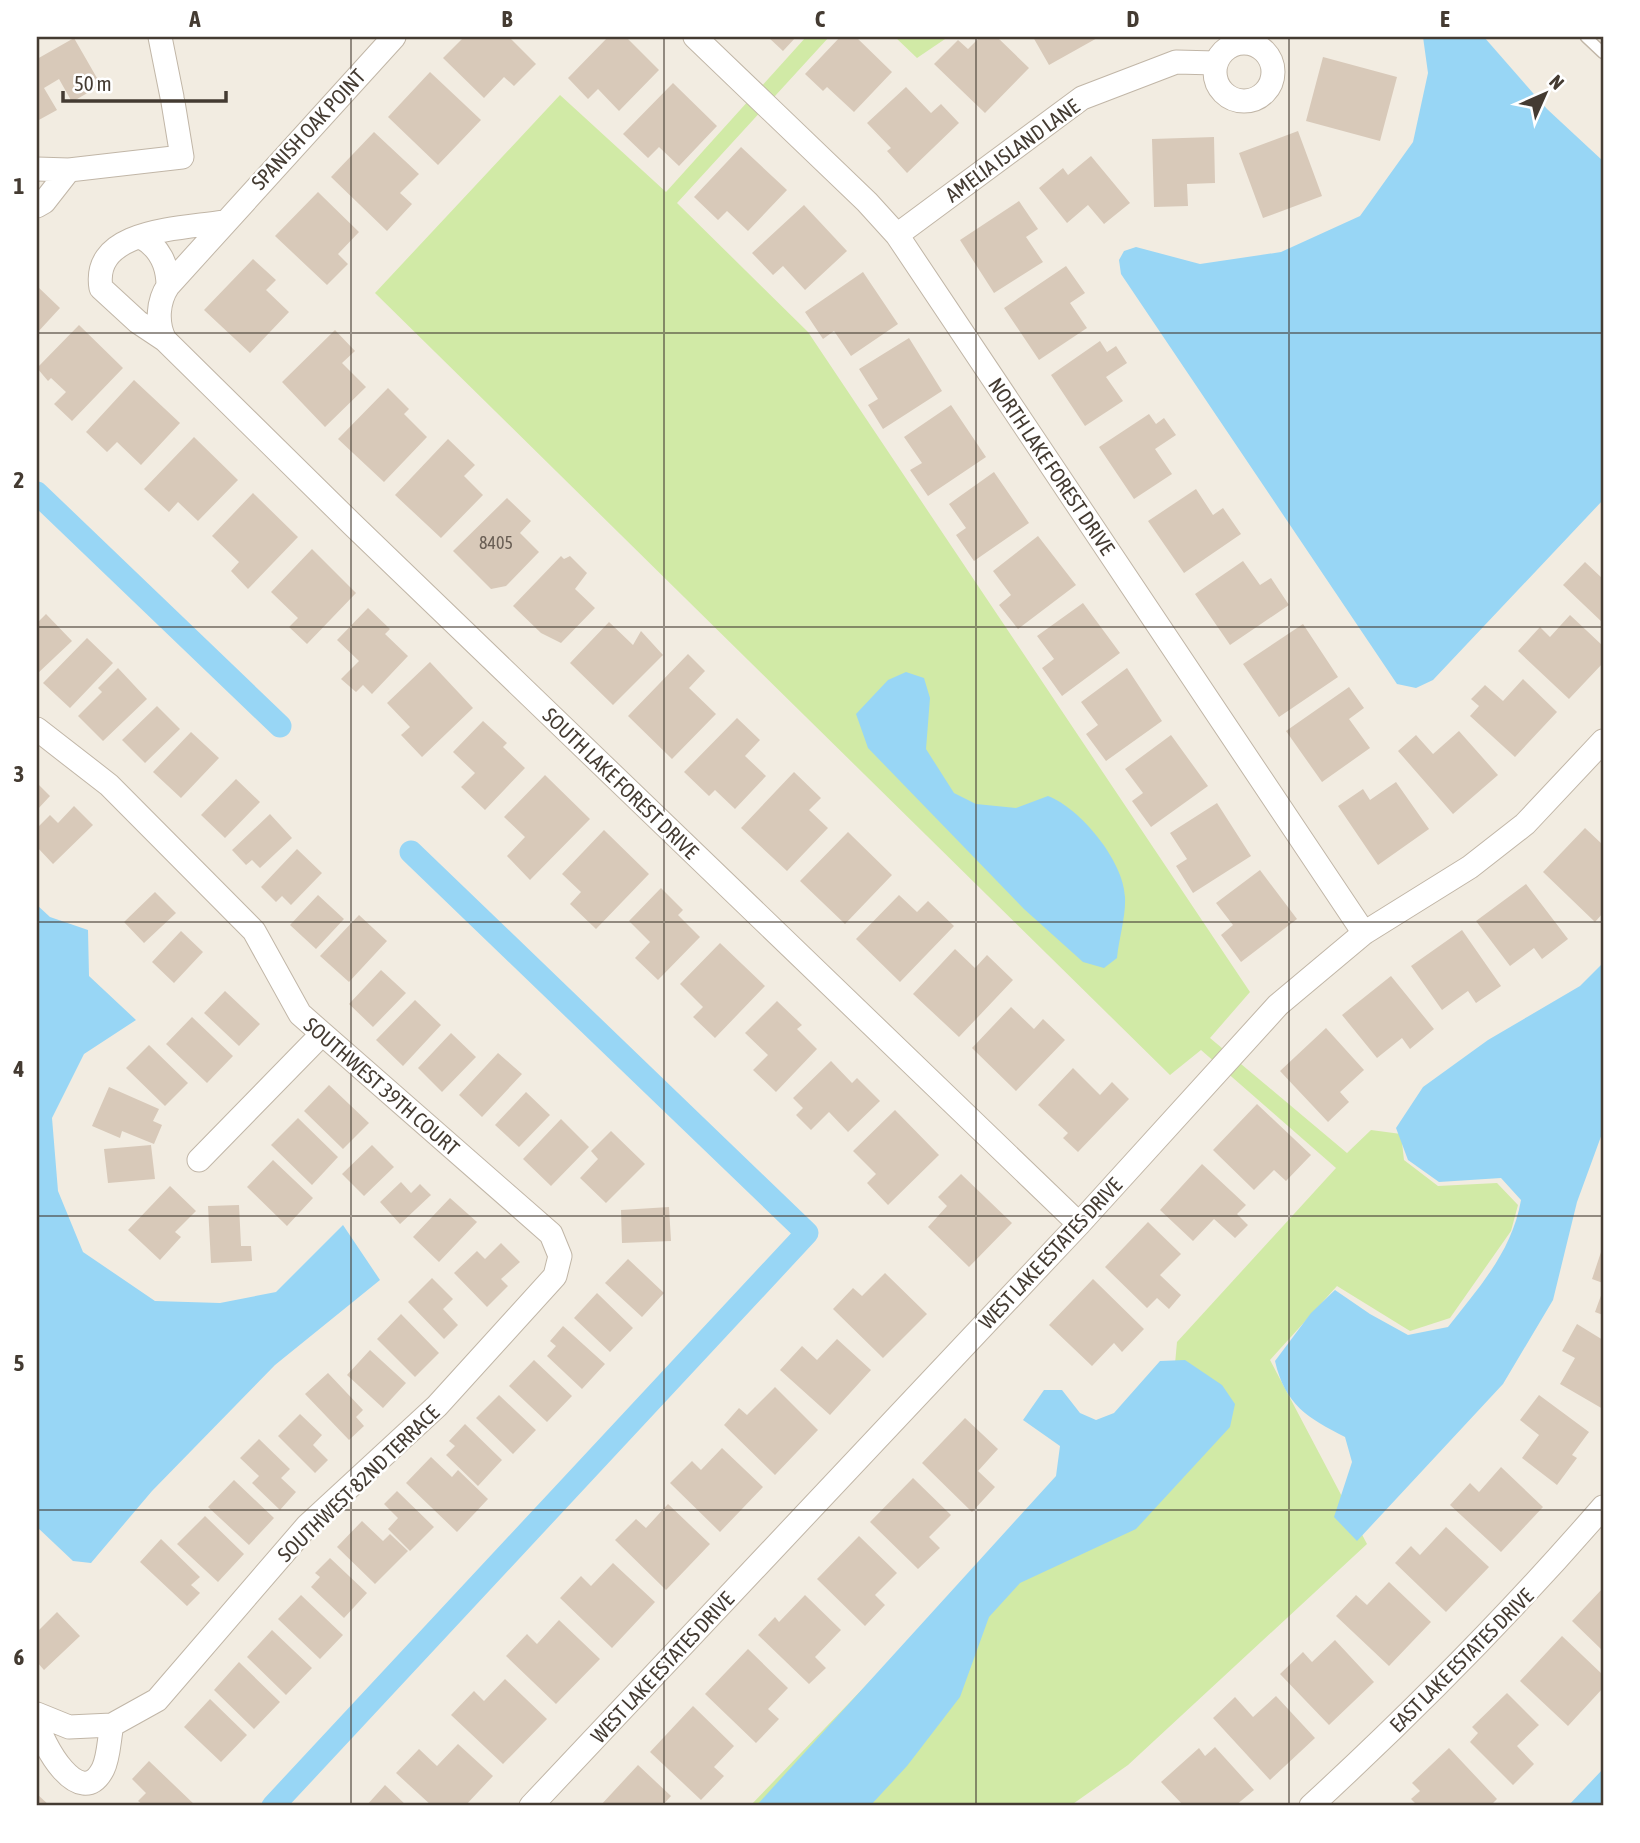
<svg xmlns="http://www.w3.org/2000/svg" width="1640" height="1843" viewBox="0 0 1640 1843" font-family="'Asap Condensed',sans-serif">
	<style>
		.green { fill: #d1eaa6 }
		.water { fill: #98d6f5 }
		.lines { fill: none; stroke-linecap: round; stroke-linejoin: round }
		.canal { stroke: #98d6f5; stroke-width: 23 }
		.building { fill: #d8c9b9 }
		.lane-casing { stroke: #c1b6a7; stroke-width: 13 }
		.street-casing { stroke: #c1b6a7; stroke-width: 25 }
		.lane { stroke: #fff; stroke-width: 10 }
		.street { stroke: #fff; stroke-width: 23 }
		.grid { fill: none; stroke: #443b32; stroke-width: 2; stroke-opacity: 0.55 }
		.labels { text-anchor: middle; dominant-baseline: central; stroke-width: 5; stroke-linejoin: round; paint-order: stroke }
		.number-label { font-size: 18px; fill: #695e54 }
		.street-label { font-size: 21px; fill: #443b32; stroke: #fff }
		.neatline { fill: none; stroke: #443b32; stroke-width: 2.5 }
		.grid-label { font-size: 23px; text-anchor: middle; font-weight: bold; fill: #443b32 }
	</style>
	<rect width="100%" height="100%" fill="#f2ece1"/>
	<path class="green" d="M806,37h23l-152,166 131,129 442,660 -40,46 137,115 24,-23 30,4 3,26 34,26 59,-3 21,22 -7,26 -61,87 -40,13 -73,-45 -67,74 97,184 -239,221 -58,41h-320l425,-442 2,-22 159,-174 -135,-118 -31,25 -795,-782 185,-198 106,97z
		M895,37h53l-31,21z"/>
	<path class="water" d="M1423,37h61l63,72 56,52v339l-170,180 -17,8 -19,-4 -276,-410 -2,-14 5,-9 12,-4 64,17 81,-12 79,-36 53,-74 15,-69z
		M906,672l18,6 6,20 -4,51 28,44 22,11 40,4 32,-12c32,12 76,65 77,101 1,19 -6,41 -8,61l-13,10 -21,-6 -59,-53 -156,-161 -12,-34 32,-34z
		M37,905l13,12 38,13 1,46 47,44 -52,34 -32,64 6,73 25,61 72,49 65,2 56,-11 67,-67 37,55 -105,85 -123,126 -61,72 -18,-2 -36,-34z
		M1603,963v168l-26,71 -24,98 -50,84 -146,157 -23,-24 18,-55 -7,-25c-37,-19 -60,-32 -70,-76l36,-48 24,-23 35,24 38,21 40,-8c31,-40 64,-75 73,-127l-20,-22 -62,4 -31,-22 -12,-32 27,-41 65,-47 92,-54z
		M1185,1360l37,25 13,19 -5,23 -94,102 -116,54 -31,34 -29,80 -53,69 -37,40h-114l300,-330 4,-30 -37,-26 21,-30h18l18,23 16,7 18,-7 46,-52z
		M1603,1769v37h-35z"/>
	<g class="lines">
		<path class="canal" d="M37,493l243,233
			M273,1806l534,-573 -396,-381"/>
	</g>
	<path class="building" d="M464,37h45l27,27 -22,22 -10,-9 -20,21 -41,-40z
		M608,37h18l33,33 -40,41 -21,-22 -10,10 -20,-21z
		M768,37h28l-13,14z
		M840,37h16l36,35 -38,40 -27,-25 -4,4 -18,-17z
		M980,37h17l32,31 -44,45 -51,-49 24,-24 10,9z
		M1033,37h66l-50,28z
		M74,38l27,47 -29,17 -13,-23 -15,9 13,22 -20,11v-62z
		M1323,57l74,20 -17,64 -74,-20z
		M430,72l51,48 -43,45 -50,-48z
		M673,83l44,43 -38,40 -20,-19 -11,11 -25,-24z
		M906,87l25,26 10,-9 18,19 -52,50 -20,-22 4,-3 -24,-25z
		M1298,131l24,65 -59,22 -24,-65z
		M374,132l45,42 -19,19 12,11 -25,27 -56,-54z
		M1214,137l1,46 -28,1 1,22 -34,1 -2,-68z
		M741,147l46,43 -39,41 -21,-20 -9,9 -24,-23z
		M1091,156l39,47 -26,21 -16,-19 -21,18 -28,-35 24,-20 5,7z
		M318,192l41,40 -21,22 10,10 -21,21 -52,-49z
		M1019,201l19,28 -12,8 17,25 -49,31 -34,-53z
		M804,205l43,46 -42,39 -22,-24 -10,9 -21,-22z
		M253,259l23,21 -10,10 23,22 -39,41 -46,-43z
		M1066,266l19,27 -15,10 17,25 -48,32 -35,-52z
		M863,272l35,52 -47,32 -17,-25 -11,8 -18,-27z
		M37,286l23,22 -23,25z
		M79,325l44,43 -51,53 -18,-17 12,-12 -15,-14 -3,3 -11,-13z
		M335,330l20,21 -13,12 24,24 -41,40 -43,-45z
		M909,338l33,53 -59,38 -15,-24 10,-6 -19,-30z
		M1100,341l7,11 9,-6 11,17 -21,14 17,24 -38,25 -34,-51z
		M134,380l46,43 -39,42 -24,-23 -10,10 -21,-20z
		M388,388l21,21 -5,5 23,23 -43,45 -46,-43z
		M951,405l35,52 -58,39 -18,-26 12,-7 -18,-26z
		M1149,414l7,10 8,-6 12,17 -21,14 17,25 -38,25 -35,-52z
		M194,437l44,43 -40,41 -20,-19 -9,10 -25,-23z
		M448,439l27,26 -11,11 19,19 -42,43 -46,-43z
		M994,472l35,51 -55,38 -18,-26 10,-7 -17,-24z
		M1196,489l17,26 10,-7 18,26 -57,39 -36,-52z
		M253,493l45,44 -50,52 -17,-18 8,-9 -27,-26z
		M507,498l24,23 -11,12 19,19 -33,34 -15,3 -38,-38z
		M1038,536l38,49 -58,44 -19,-24 12,-10 -18,-24z
		M312,549l44,44 -49,51 -18,-17 9,-9 -27,-26z
		M561,556l3,3 6,-3 17,17 -12,16 20,19 -34,35 -20,-10 -28,-27z
		M1243,561l17,24 11,-7 18,27 -59,40 -35,-51z
		M1585,562l18,17v44l-40,-38z
		M1083,603l37,50 -58,43 -20,-28 12,-9 -17,-23z
		M368,608l22,21 -5,5 23,22 -36,38 -9,-9 -7,7 -15,-13 18,-18 -22,-21z
		M46,614l26,27 -35,33v-51z
		M1570,615l33,31v17l-34,36 -51,-48 22,-24 10,10z
		M609,622l24,23 8,-14 22,24 -50,50 -43,-42z
		M1303,624l35,53 -59,40 -36,-53z
		M87,638l26,25 -43,45 -27,-25z
		M688,654l17,17 -16,17 27,26 -44,45 -44,-43z
		M430,662l43,46 -51,49 -21,-22 9,-8 -23,-24z
		M118,668l29,31 -44,42 -25,-25 24,-24 -4,-4z
		M1127,668l35,53 -56,40 -20,-27 12,-9 -17,-23z
		M1523,679l34,33 -42,45 -45,-41 9,-10 -8,-7 14,-14 18,16z
		M1349,687l15,21 -15,11 21,29 -48,34 -36,-51z
		M157,706l23,23 -35,34 -23,-23z
		M737,718l23,22 -15,16 21,20 -31,33 -20,-19 -6,6 -25,-24z
		M483,721l24,22 -4,4 22,21 -40,42 -24,-23 14,-14 -22,-21z
		M1459,731l39,44 -45,39 -55,-63 18,-16 17,19z
		M191,732l28,26 -38,40 -28,-26z
		M1171,735l37,51 -57,41 -19,-26 11,-8 -18,-24z
		M794,772l27,26 -12,12 19,18 -41,43 -46,-43z
		M545,775l45,44 -60,61 -23,-24 18,-19 -21,-20z
		M236,779l24,23 -35,36 -24,-23z
		M1396,782l33,47 -51,36 -40,-59 25,-17 7,11z
		M37,783l13,13 -13,14z
		M1217,803l34,53 -58,37 -17,-27 11,-7 -17,-26z
		M74,806l19,19 -40,39 -16,-17v-19l13,-13 8,8z
		M270,814l22,24 -32,30 -8,-8 -6,5 -14,-15z
		M1585,828l18,17v68l-8,9 -52,-50z
		M604,830l45,44 -53,55 -26,-25 11,-12 -19,-18z
		M848,832l44,43 -47,49 -45,-43z
		M297,849l25,24 -31,32 -9,-9 -6,6 -15,-15z
		M1260,870l37,49 -56,43 -20,-27 12,-10 -17,-22z
		M1526,884l42,55 -26,20 -8,-11 -24,18 -34,-45z
		M661,888l22,22 -5,5 22,22 -42,43 -23,-22 15,-16 -21,-21z
		M155,892l21,21 -32,30 -20,-21z
		M318,895l26,24 -28,30 -26,-24z
		M899,895l18,17 11,-11 26,25 -54,56 -44,-43z
		M359,915l28,26 -38,41 -29,-26z
		M1462,930l39,56 -25,17 -8,-12 -26,19 -31,-44z
		M181,931l22,21 -29,31 -22,-21z
		M720,943l45,43 -50,52 -22,-21 10,-10 -23,-23z
		M955,949l20,19 12,-13 26,25 -54,57 -46,-43z
		M381,970l25,23 -33,34 -24,-23z
		M1391,976l43,53 -24,20 -8,-11 -25,20 -35,-43z
		M225,991l35,33 -21,22 -35,-33z
		M415,1000l26,25 -38,41 -27,-26z
		M777,1001l25,24 -5,4 20,20 -41,43 -23,-22 15,-15 -23,-22z
		M1011,1007l23,22 9,-10 22,21 -49,51 -44,-43z
		M192,1017l41,39 -26,27 -41,-39z
		M1326,1028l38,42 -24,22 9,10 -21,20 -48,-51z
		M451,1033l25,24 -34,35 -24,-24z
		M149,1045l39,38 -23,23 -39,-38z
		M498,1053l24,21 -40,43 -23,-22z
		M831,1061l21,22 5,-5 23,23 -32,31 -19,-20 -18,18 -15,-15 7,-7 -10,-10z
		M1073,1068l27,27 12,-13 17,17 -51,53 -15,-14 5,-5 -30,-28z
		M329,1085l40,38 -26,26 -39,-38z
		M109,1087l50,22 -6,12 9,4 -8,19 -32,-13 -2,7 -28,-12z
		M526,1092l24,23 -31,32 -24,-22z
		M1257,1104l54,51 -25,26 -12,-11 -20,20 -41,-40z
		M895,1110l44,45 -51,50 -21,-22 9,-9 -23,-23z
		M298,1118l40,39 -26,28 -41,-40z
		M561,1119l28,28 -38,39 -28,-27z
		M611,1131l34,33 -39,39 -26,-25 18,-19 -7,-8z
		M151,1145l4,34 -47,4 -4,-34z
		M372,1145l22,22 -30,29 -22,-22z
		M273,1160l40,38 -26,28 -40,-39z
		M1202,1164l44,41 -9,9 11,11 -13,13 -21,-19 -21,22 -33,-31z
		M961,1174l51,49 -43,44 -41,-40 19,-21 -9,-9z
		M401,1182l10,11 9,-9 11,11 -31,29 -20,-22z
		M170,1186l26,25 -21,21 6,5 -21,23 -32,-30z
		M450,1198l27,24 -38,40 -26,-25z
		M239,1205l2,41h10l1,15 -41,2 -3,-57z
		M669,1207l2,34 -49,2 -1,-33z
		M1148,1222l33,32 -21,21 21,20 -12,14 -12,-11 -10,10 -42,-41z
		M501,1243l19,19 -19,17 7,7 -21,21 -33,-34 23,-22 8,8z
		M1603,1246v37l-11,-4z
		M628,1259l36,34 -22,24 -37,-34z
		M885,1273l42,41 -44,44 -50,-49 20,-21 9,8z
		M432,1278l21,21 -10,10 15,16 -14,14 -36,-37z
		M1093,1279l51,50 -22,23 -8,-9 -22,23 -43,-41z
		M1603,1290v25l-8,-3z
		M597,1293l36,35 -23,24 -36,-34z
		M401,1314l38,39 -24,24 -38,-38z
		M1577,1324l26,16v69l-43,-25 15,-26 -13,-7z
		M563,1326l42,38 -23,25 -35,-33 9,-10 -6,-5z
		M837,1339l34,31 -41,45 -50,-45 22,-24 15,14z
		M370,1350l36,33 -23,25 -36,-33z
		M534,1360l38,36 -25,26 -38,-36z
		M328,1373l35,37 -7,7 8,9 -15,14 -44,-46z
		M775,1387l43,43 -43,45 -51,-50 15,-17 8,7z
		M499,1395l37,35 -23,24 -37,-36z
		M1539,1395l50,37 -17,23 5,3 -20,27 -35,-27 17,-23 -19,-15z
		M300,1414l22,21 -9,10 15,15 -13,13 -37,-37z
		M965,1418l33,31 -20,22 17,16 -23,25 -50,-49z
		M465,1424l37,36 -24,26 -32,-31 9,-9 -6,-5z
		M259,1439l31,30 -9,9 15,14 -16,18 -28,-27 7,-7 -19,-18z
		M722,1448l41,39 -43,45 -50,-49 22,-22 9,9z
		M431,1457l21,20 6,-7 30,29 -31,33 -51,-49z
		M1501,1467l42,40 -42,45 -51,-47 20,-22 9,9z
		M913,1478l38,37 -22,22 11,11 -22,21 -48,-47z
		M234,1480l40,38 -25,27 -41,-38z
		M397,1491l37,36 -24,24 -22,-22 10,-11 -14,-14z
		M668,1504l42,40 -44,46 -51,-50 21,-21 10,9z
		M205,1516l39,38 -26,28 -41,-38z
		M362,1521l21,20 7,-7 18,17 -33,33 -38,-37z
		M1446,1527l43,40 -43,45 -51,-49 16,-17 9,9z
		M859,1536l38,37 -22,22 10,10 -20,21 -48,-47z
		M161,1539l39,38 -9,8 9,8 -13,13 -47,-44z
		M330,1558l37,35 -23,25 -33,-31 9,-10 -5,-4z
		M613,1563l42,39 -43,46 -52,-50 21,-22 10,10z
		M1389,1582l42,40 -42,44 -53,-50 20,-21 11,10z
		M1603,1588v63l-31,-30z
		M301,1595l42,40 -23,24 -42,-40z
		M805,1595l36,35 -26,27 11,11 -17,16 -51,-49 17,-18 4,5z
		M57,1612l23,24 -36,34 -7,-8v-30z
		M559,1620l41,39 -44,45 -50,-48 21,-22 10,10z
		M272,1630l40,38 -26,27 -39,-38z
		M1562,1636l41,39v13l-35,38 -48,-45z
		M1335,1640l39,42 -45,43 -49,-51 23,-22 9,10z
		M748,1649l40,39 -20,21 11,10 -23,24 -51,-49z
		M239,1662l41,40 -26,27 -40,-39z
		M505,1679l42,40 -44,45 -52,-49 23,-24 10,10z
		M1507,1693l32,32 -22,21 17,18 -21,21 -43,-43 8,-9 -6,-6z
		M1276,1696l39,42 -45,42 -57,-62 22,-21 18,20z
		M210,1699l37,36 -26,27 -37,-35z
		M693,1706l41,40 -20,21 10,9 -23,24 -51,-48z
		M458,1744l35,32 -28,30h-33l-36,-33 23,-24 18,17z
		M1215,1747l39,43 -19,16h-51l-23,-24 38,-34 6,8z
		M1449,1748l48,51 -7,7h-72l-7,-7 9,-8 -8,-8z
		M149,1761l47,45h-52l-6,-5 8,-8 -14,-14z
		M638,1765l33,31 -9,10h-62z
		M385,1785l22,21h-41z
		M37,1794l13,12h-13z"/>
	<g class="lines">
		<g class="lane-casing">
			<path id="lane" d="M1586,37l17,16"/>
		</g>
		<g class="street-casing">
			<path id="street" d="M160,37l12,60
				M695,37l172,165 30,33 467,698
				M1215 72a29 29 0 1 1 58 0a29 29 0 1 1-58 0Z
				M37,169l32,1 113,-13 -9,-55
				M37,206l7,-4 25,-32
				M223,222c-42,7 -132,7 -122,66l37,34 27,18 188,185 726,699
				M897,235l185,-137 94,-36 40,1
				M141,237c18,10 27,28 27,49
				M165,340c-9,-17 -7,-39 3,-54l226,-249
				M37,729l72,56 145,146 46,83 251,220 9,22 -5,20 -118,130 -130,120 -150,174 -45,25 -43,2 -32,-13
				M199,1160l123,-126
				M37,1721c4,22 43,92 66,48 6,-12 6,-31 9,-44
				M531,1806l548,-582 199,-219 86,-72 106,-66 55,-43 78,-83
				M1311,1806c103,-95 200,-193 292,-299"/>
		</g>
		<use href="#lane" class="lane"/>
		<use href="#street" class="street"/>
	</g>
	<path class="grid" d="M351,37v1769M664,37v1769M976,37v1769M1289,37v1769M37,333h1566M37,627h1566M37,922h1566M37,1216h1566M37,1510h1566"/>
	<g class="labels">
		<g class="number-label">
			<text x="496" y="542">8405</text>
		</g>
		<g class="street-label">
			<text transform="translate(308 129) rotate(-47)">SPANISH OAK POINT</text>
			<text transform="translate(1012 150) rotate(-36)">AMELIA ISLAND LANE</text>
			<text transform="translate(1052 466) rotate(56)">NORTH LAKE FOREST DRIVE</text>
			<text transform="translate(621 783) rotate(44)">SOUTH LAKE FOREST DRIVE</text>
			<text transform="translate(382 1086) rotate(41)">SOUTHWEST 39TH COURT</text>
			<text transform="translate(1050 1253) rotate(-47)">WEST LAKE ESTATES DRIVE</text>
			<text transform="translate(358 1483) rotate(-44)">SOUTHWEST 82ND TERRACE</text>
			<text transform="translate(1461 1660) rotate(-45)">EAST LAKE ESTATES DRIVE</text>
			<text transform="translate(662 1667) rotate(-47)">WEST LAKE ESTATES DRIVE</text>
		</g>
	</g>
	<rect width="1640" height="1843" fill="none" stroke="#ffffff" stroke-width="77"/>
	<g transform="translate(1545 94) rotate(45)" stroke="#ffffff" stroke-width="5" paint-order="stroke">
	<path d="M0-5L12 26L0 18L-12 26Z" fill="#443b32"/>
	<text y="-10" font-size="19" font-weight="bold" text-anchor="middle" fill="#443b32">N</text>
	</g>
	<path d="M63 91v10h163v-10" fill="none" stroke="#443b32" stroke-width="3.5"/>
	<text x="74" y="91" font-size="21" fill="#443b32" stroke="#ffffff" stroke-width="5" paint-order="stroke">50 m</text>
	<rect x="38" y="38" width="1564" height="1766" class="neatline"/>
	<g class="grid-label">
		<text x="195" y="27">A</text>
		<text x="507" y="27">B</text>
		<text x="820" y="27">C</text>
		<text x="1133" y="27">D</text>
		<text x="1445" y="27">E</text>
		<text x="19" y="194">1</text>
		<text x="19" y="488">2</text>
		<text x="19" y="782">3</text>
		<text x="19" y="1077">4</text>
		<text x="19" y="1371">5</text>
		<text x="19" y="1665">6</text>
	</g>
</svg>
